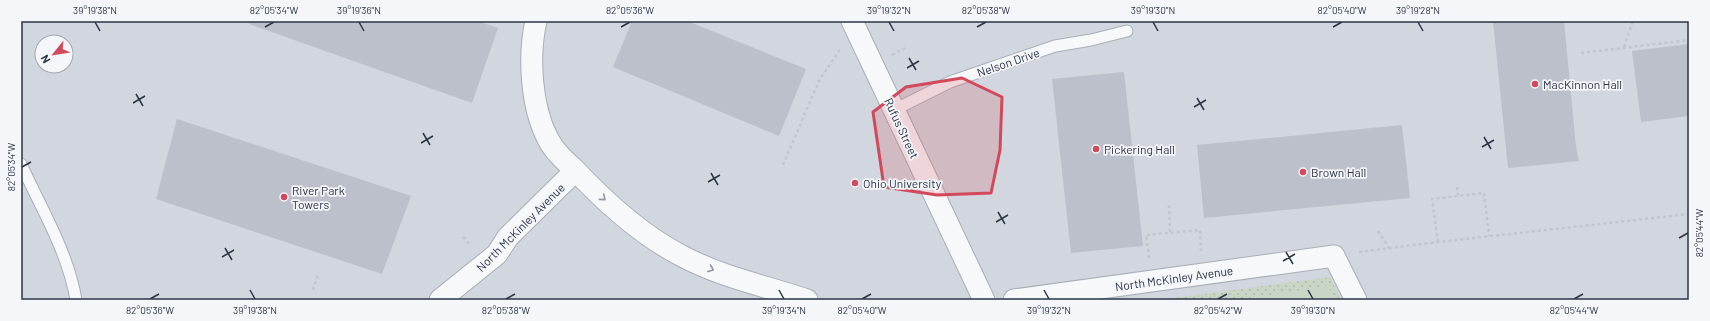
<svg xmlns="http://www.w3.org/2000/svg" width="1710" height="321" viewBox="0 0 1710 321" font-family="Barlow,sans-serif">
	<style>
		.built { fill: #d2d6de; fill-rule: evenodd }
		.grass { fill: url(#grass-dots) }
		.garden { fill: #c9d6c5 }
		.building { fill: #bbc0ca }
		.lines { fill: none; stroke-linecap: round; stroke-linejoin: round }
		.lane-casing { stroke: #a9aeb7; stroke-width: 13 }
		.street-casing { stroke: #a9aeb7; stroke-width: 23 }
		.path { stroke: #c2c5cb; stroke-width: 2.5; stroke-dasharray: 3 3; stroke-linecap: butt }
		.lane { stroke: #f7f8fa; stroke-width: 11 }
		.street { stroke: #f7f8fa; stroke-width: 21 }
		.oneway { stroke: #9196a0 }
		.marked { fill: #d1495b; fill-opacity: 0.2; stroke: #d1495b; stroke-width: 3; stroke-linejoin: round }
		.ticks { fill: none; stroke: #2b3445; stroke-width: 1.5 }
		.poi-dot { fill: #d1495b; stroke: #f4f6f9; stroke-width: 1.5 }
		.labels { text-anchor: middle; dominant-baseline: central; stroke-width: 3.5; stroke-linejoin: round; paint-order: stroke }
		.street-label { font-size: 12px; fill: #2b3445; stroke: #f4f6f9 }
		.poi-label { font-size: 12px; fill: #2b3445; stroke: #f4f6f9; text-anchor: start }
		.neatline { fill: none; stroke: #2b3445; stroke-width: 1.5 }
		.ticks-label { font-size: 10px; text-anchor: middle; fill: #2b3445 }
	</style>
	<defs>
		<pattern id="grass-dots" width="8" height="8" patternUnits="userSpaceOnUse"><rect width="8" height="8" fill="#c9d6c5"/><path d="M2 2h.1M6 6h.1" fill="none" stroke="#adb8ab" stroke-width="1.8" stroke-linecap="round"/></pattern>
	</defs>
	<rect width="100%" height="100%" fill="#e4e7ec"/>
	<path class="built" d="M21,21h1668v279h-1668zM42,42h24v24h-24z"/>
	<path class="grass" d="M1330,277l11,23h-182z"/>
	<path class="garden" d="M1329,285l2,15h-91z"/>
	<path class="building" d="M250,21h227l21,7 -26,75 -223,-79z
		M632,21h55l119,48 -27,67 -166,-69z
		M1493,21h71l12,126 3,14 -71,7z
		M1689,44v72l-48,6 -9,-71z
		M1124,72l19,174 -72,7 -19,-174z
		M177,119l234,77 -29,78 -226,-75z
		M1402,125l8,73 -206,20 -7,-73z"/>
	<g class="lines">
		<g class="lane-casing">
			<path id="lane" d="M894,110l56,-28 105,-36 36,-6 36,-9
				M21,164c20,44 47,88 55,136"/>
		</g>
		<g class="street-casing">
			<path id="street" d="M536,21c-8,35 -5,86 12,118 6,12 16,21 26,30 31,33 67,66 108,87 39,21 84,30 125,44
				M852,21l132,279
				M440,300l57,-46 11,-17 67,-66
				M1014,300l320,-44 22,44"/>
		</g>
		<path class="path" d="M1624,47l9,-26
			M1581,53l108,-13
			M892,55l13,-7
			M783,165l36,-84 21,-32
			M1457,187l1,8
			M1169,205l1,28
			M1378,231l11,17
			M463,237l8,9
			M1438,242l-6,-43 52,-6 5,43
			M1359,252l79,-10 251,-28
			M1149,258l-3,-23 54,-5 1,21
			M313,290l5,-15"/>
		<use href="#lane" class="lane"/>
		<use href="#street" class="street"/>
	</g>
	<defs><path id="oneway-chevron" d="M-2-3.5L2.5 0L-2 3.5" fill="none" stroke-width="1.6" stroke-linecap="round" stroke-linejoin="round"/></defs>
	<g class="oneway">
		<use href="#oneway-chevron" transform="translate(603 198) rotate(40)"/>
		<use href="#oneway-chevron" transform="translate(711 269) rotate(22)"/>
	</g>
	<path class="marked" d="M962,78l40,19 -2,53 -9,43 -54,2 -53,-8 -11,-75 33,-25z"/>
	<path class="ticks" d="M95,22l5,9M359,22l5,9M889,22l5,9M1153,22l5,9M1418,22l5,9M265,27l9,-5M621,27l9,-5M977,27l9,-5M1333,27l9,-5M909,58l7,12M907,68l12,-7M136,94l7,12M1197,98l7,12M133,103l12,-7M1194,107l12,-7M423,133l7,12M1484,137l7,12M421,143l12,-7M1482,147l12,-7M22,167l9,-5M711,173l7,12M708,182l12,-7M998,212l7,12M996,222l12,-7M1679,238l9,-5M225,248l7,12M1286,252l7,12M222,257l12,-7M1283,261l12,-7M250,290l5,9M779,290l5,9M1044,290l5,9M1308,290l5,9M150,299l9,-5M506,299l9,-5M862,299l9,-5M1218,299l9,-5M1574,299l9,-5"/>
	<g class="poi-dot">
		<circle cx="1535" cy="84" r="4"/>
		<circle cx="1096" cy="149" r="4"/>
		<circle cx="1303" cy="172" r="4"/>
		<circle cx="855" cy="183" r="4"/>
		<circle cx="284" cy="197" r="4"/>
	</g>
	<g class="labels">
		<g class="street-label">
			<text transform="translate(1008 62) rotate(-19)">Nelson Drive</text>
			<text transform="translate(902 128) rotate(65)">Rufus Street</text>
			<text transform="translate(520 227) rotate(-45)">North McKinley Avenue</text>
			<text transform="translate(1174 278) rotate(-8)">North McKinley Avenue</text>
		</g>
		<g class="poi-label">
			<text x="1543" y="84">MacKinnon Hall</text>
			<text x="1104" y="149">Pickering Hall</text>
			<text x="1311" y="172">Brown Hall</text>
			<text x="863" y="183">Ohio University</text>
			<text x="292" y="190">River Park<tspan x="292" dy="14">Towers</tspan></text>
		</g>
	</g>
	<rect width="1710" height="321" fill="none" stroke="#f4f6f9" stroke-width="44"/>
	<g transform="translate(54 54) rotate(240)"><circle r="19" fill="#f4f6f9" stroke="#a4a8b1"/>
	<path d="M0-3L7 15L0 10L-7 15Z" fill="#d1495b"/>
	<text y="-6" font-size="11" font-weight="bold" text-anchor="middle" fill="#2b3445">N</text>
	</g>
	<rect x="22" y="22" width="1666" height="277" class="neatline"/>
	<g class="ticks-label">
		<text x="95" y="14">39°19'38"N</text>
		<text x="274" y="14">82°05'34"W</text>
		<text x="359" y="14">39°19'36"N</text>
		<text x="630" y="14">82°05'36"W</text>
		<text x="889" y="14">39°19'32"N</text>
		<text x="986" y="14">82°05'38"W</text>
		<text x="1153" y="14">39°19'30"N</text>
		<text x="1342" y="14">82°05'40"W</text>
		<text x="1418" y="14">39°19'28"N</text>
		<text transform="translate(11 167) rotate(-90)" y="4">82°05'34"W</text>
		<text transform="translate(1699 233) rotate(-90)" y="4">82°05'44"W</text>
		<text x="150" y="314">82°05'36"W</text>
		<text x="255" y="314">39°19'38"N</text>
		<text x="506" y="314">82°05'38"W</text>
		<text x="784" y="314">39°19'34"N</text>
		<text x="862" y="314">82°05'40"W</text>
		<text x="1049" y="314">39°19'32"N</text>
		<text x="1218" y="314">82°05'42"W</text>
		<text x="1313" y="314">39°19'30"N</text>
		<text x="1574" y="314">82°05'44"W</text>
	</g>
</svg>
